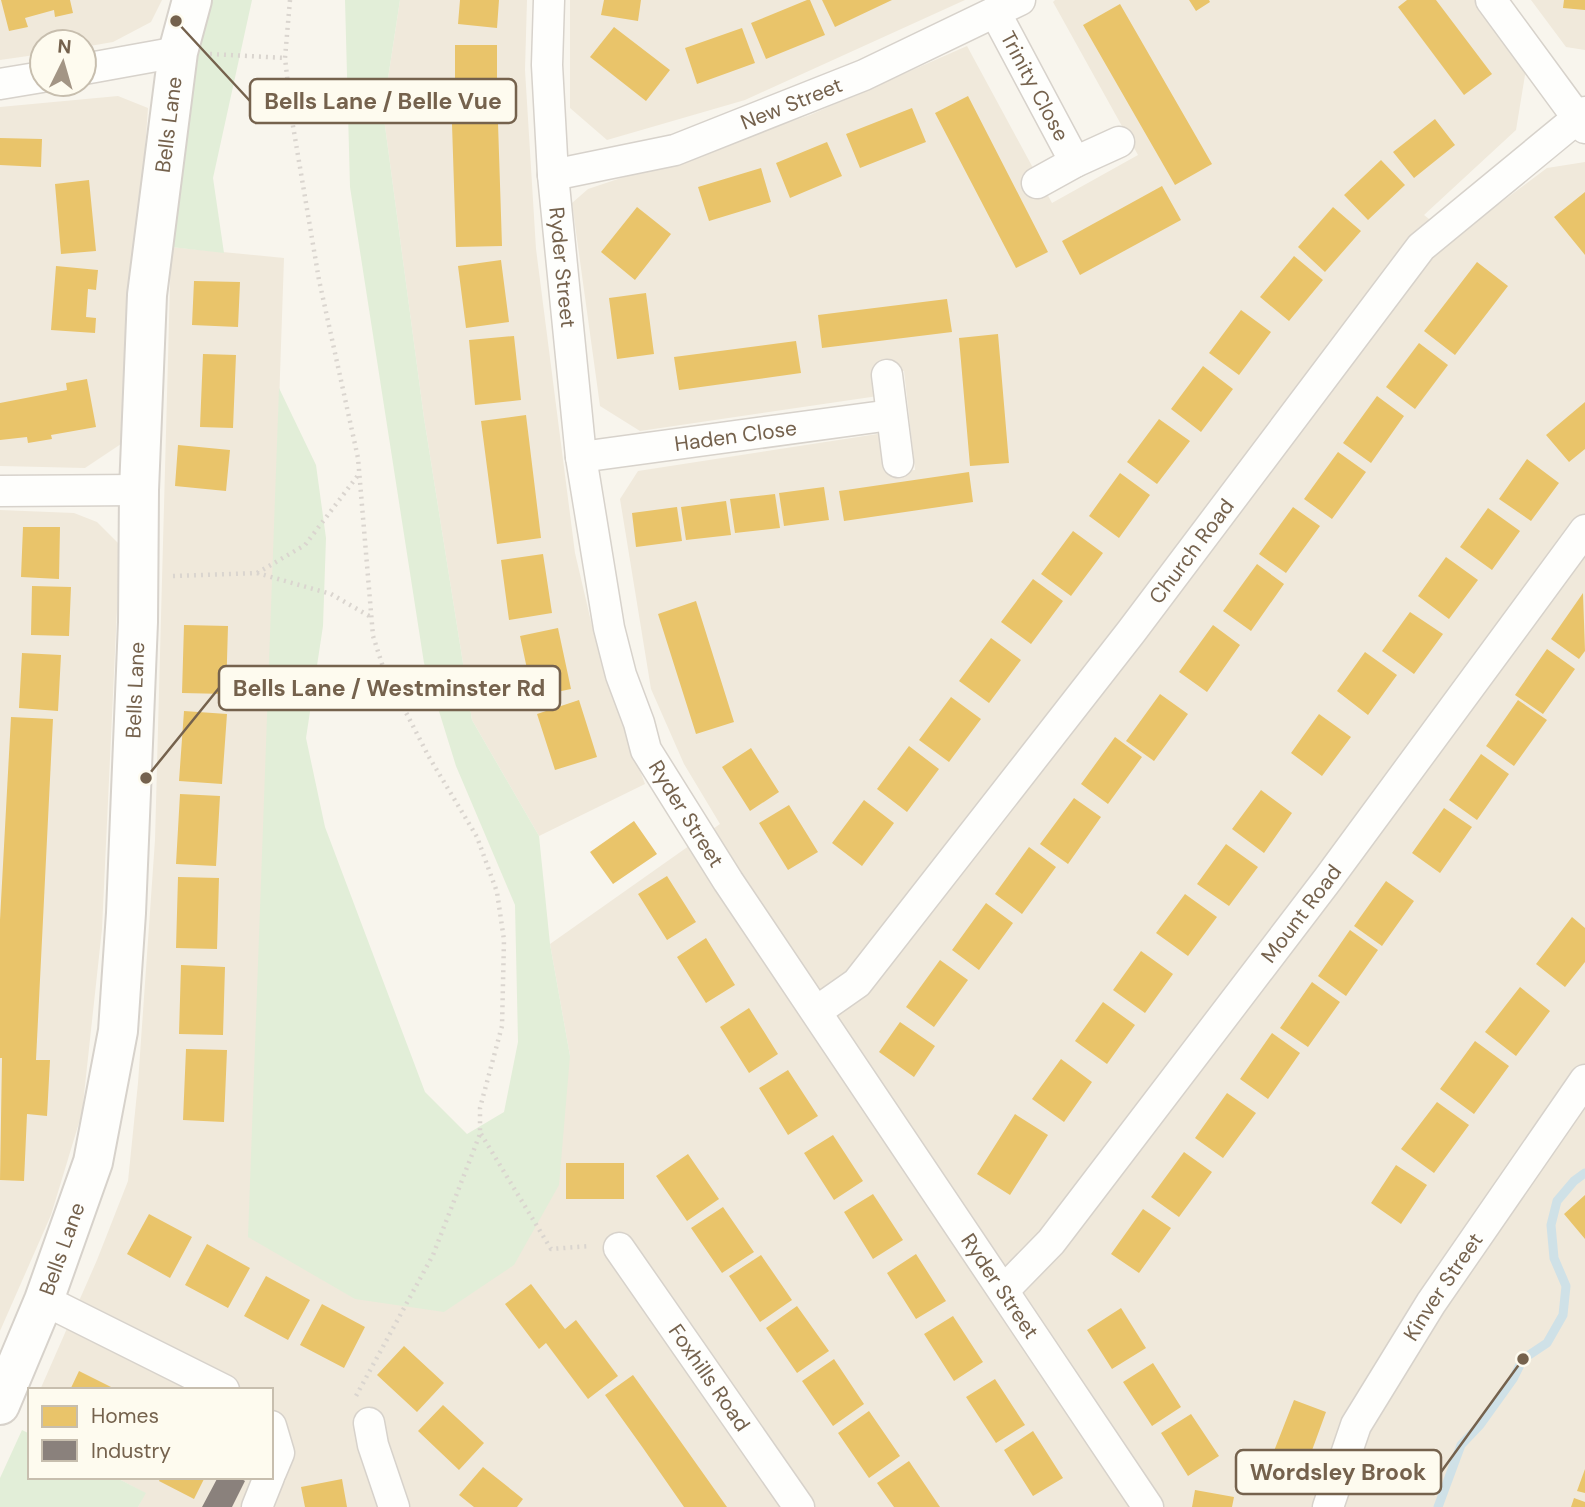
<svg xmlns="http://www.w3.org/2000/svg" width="1585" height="1507" viewBox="0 0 1585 1507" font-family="'DM Sans',sans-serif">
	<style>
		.residential { fill: #f0e9db }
		.green { fill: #e2eed8 }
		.homes { fill: #e9c46a }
		.industry { fill: #8a817c }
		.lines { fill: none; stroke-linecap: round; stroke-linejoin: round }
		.stream { stroke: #cfe1e7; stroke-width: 9 }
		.street-casing { stroke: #d7d2cb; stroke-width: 33 }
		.secondary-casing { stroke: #d7d2cb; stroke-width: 42 }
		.path { stroke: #dad5cf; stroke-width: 4.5; stroke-dasharray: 2 5; stroke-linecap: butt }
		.street { stroke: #fefefc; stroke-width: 30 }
		.secondary { stroke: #fefefc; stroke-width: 38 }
		.labels { text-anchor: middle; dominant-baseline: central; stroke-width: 7; stroke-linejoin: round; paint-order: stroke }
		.street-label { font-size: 21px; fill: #75624d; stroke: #fefbef }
		.leader { fill: none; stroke: #75624d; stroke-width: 2.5 }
		.callout-dot { fill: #75624d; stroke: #fefbef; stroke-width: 2.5 }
		.callout { fill: #fefbef; stroke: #75624d; stroke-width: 2.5 }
		.callout-label { font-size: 23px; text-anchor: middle; font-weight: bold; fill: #75624d }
	</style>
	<rect width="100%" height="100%" fill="#f8f5ed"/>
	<path class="residential" d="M0,0h162l-11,22 -38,20 -29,5v-5h-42v12l-42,6z
		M400,0h127l-2,70 11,179 39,304 18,77 30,95 22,59 -106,52 -67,-116 -48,-302 -41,-307z
		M570,0h395l-220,100 -138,40 -37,-32z
		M1055,0h421l50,69 -10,61 -92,85 29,23 94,-70 38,-6v1345h-1447l7,-14 -30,-16h156v-87h-231l57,-130 31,-79 10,-98 17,-243 16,-593 113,11 -24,701 95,340 215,-243 -20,-112 170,-120 -36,-60 -33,-75 -31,-190 18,-28 246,-38 4,39 27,-2 -11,-99 -27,3 1,22 -238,35 -40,-25 -28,-203 16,-14 222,-74 157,-69 85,157 86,-48 -85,-153z
		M1531,0h54v50l-19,-3z
		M118,96l30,12 -24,334 -39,26 -85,-2v-359z
		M0,510l74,3 23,9 23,23 -18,384 -20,184 -31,102 -51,116z"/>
	<path class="green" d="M212,0h40l-39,178 11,75 -53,-6 21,-167z
		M345,0h55l-17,111 41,307 48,302 67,116 11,108 20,112 -11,129 -45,80 -70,47 -89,-13 -107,-62 31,-849 37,77 10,73 -3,88 -17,112 19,89 100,265 42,42 37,-22 14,-70 -3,-137 -59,-139 -32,-103 -74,-476z
		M22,1430l8,4v43h85l31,16 -8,14h-138v-29z"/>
	<path class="homes" d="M1,0h69l3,13 -18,4 -1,-7 -29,8 3,9 -19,4z
		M460,0h39l-2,28 -39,-4z
		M604,0h37l-3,21 -37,-6z
		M807,0h3l15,35 -59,24 -15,-36z
		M822,0h70l-57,27z
		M1189,0h20l1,2 -14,9z
		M1407,0h29l56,74 -28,21 -66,-88z
		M1564,0h21v10l-22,-2z
		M1120,4l92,160 -37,21 -92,-160z
		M614,27l56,43 -24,31 -56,-44z
		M742,28l13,35 -58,21 -12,-36z
		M455,45h42v63l-42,1z
		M968,96l80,156 -32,16 -81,-155z
		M912,108l14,34 -66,26 -14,-34z
		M1435,119l20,26 -41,33 -21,-26z
		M498,123l4,123 -46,1 -4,-123z
		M0,138l42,1 -1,28 -41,-2z
		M827,142l15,34 -52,22 -14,-35z
		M1381,160l24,25 -37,35 -24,-25z
		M761,168l10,34 -62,19 -11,-34z
		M89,180l7,71 -35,3 -6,-70z
		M1162,186l19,34 -101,55 -18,-34z
		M1585,192v63l-31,-38z
		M637,207l34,27 -36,46 -34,-28z
		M1333,207l28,24 -36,41 -27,-25z
		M1294,256l29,24 -34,41 -29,-24z
		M501,260l8,62 -43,6 -8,-62z
		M1477,262l31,24 -53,69 -31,-24z
		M56,266l42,4 -2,20 -8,-1 -2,28 10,1 -1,15 -44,-3z
		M194,281l46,1 -2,45 -46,-2z
		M646,293l8,61 -37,5 -8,-61z
		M947,299l5,33 -130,16 -4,-33z
		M1241,310l30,22 -32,43 -30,-22z
		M998,334l11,129 -39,3 -11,-128z
		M514,336l7,64 -46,5 -6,-65z
		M796,341l5,32 -122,17 -5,-33z
		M1419,343l29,22 -33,44 -29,-22z
		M203,354l33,1 -3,73 -33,-1z
		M1203,366l30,23 -32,43 -30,-23z
		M87,379l9,48 -45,8 1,4 -24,4 -1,-6 -27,3v-37l67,-13 -1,-7z
		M1377,396l27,20 -33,47 -28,-20z
		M1585,402v47l-16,13 -23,-27z
		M526,415l15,123 -44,6 -16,-123z
		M1159,419l31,22 -33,43 -30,-22z
		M178,445l52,5 -4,41 -51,-5z
		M1338,452l28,20 -34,47 -28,-20z
		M1527,459l32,24 -28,38 -32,-22z
		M969,472l4,30 -129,19 -5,-30z
		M1120,473l30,22 -31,43 -30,-22z
		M824,487l5,33 -45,6 -5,-33z
		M775,494l5,34 -45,5 -5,-34z
		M726,501l5,34 -45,5 -5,-33z
		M677,507l5,34 -46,6 -4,-34z
		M1293,507l27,19 -34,47 -27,-19z
		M1488,508l32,23 -28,39 -32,-23z
		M23,527h37l-1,52 -38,-2z
		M1073,531l30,22 -32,43 -30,-22z
		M543,554l9,59 -43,7 -8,-60z
		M1446,557l32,23 -29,39 -31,-23z
		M1257,564l27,20 -33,47 -28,-20z
		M1033,579l30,22 -32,43 -30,-22z
		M32,586l39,1 -2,49 -38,-1z
		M1583,593l2,58 -6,8 -28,-20z
		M696,601l38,121 -38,12 -38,-120z
		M1410,612l33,22 -29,40 -32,-23z
		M184,625l44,1 -2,68 -44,-1z
		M1213,625l27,20 -33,47 -28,-20z
		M558,628l13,61 -38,8 -13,-61z
		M991,638l30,22 -32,43 -30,-22z
		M1547,649l28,20 -32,45 -28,-19z
		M1365,652l32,23 -29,40 -31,-24z
		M22,653l39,2 -3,56 -39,-3z
		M1160,694l28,20 -34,47 -28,-20z
		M951,697l30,22 -32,43 -30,-22z
		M579,700l18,57 -42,13 -18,-56z
		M1518,700l29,20 -33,46 -28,-20z
		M184,711l43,3 -5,70 -43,-3z
		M1319,714l32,23 -29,39 -31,-23z
		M11,717l42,2 -17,341h14l-3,56 -20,-2 -3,67 -24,-1 2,-122h-2v-138z
		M1115,737l27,20 -34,47 -27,-20z
		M909,746l30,23 -32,43 -30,-23z
		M751,748l28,44 -29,19 -28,-44z
		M1481,754l28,20 -32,46 -28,-20z
		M1261,790l31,23 -28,40 -32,-24z
		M180,794l40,2 -4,70 -40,-2z
		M1074,798l27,19 -33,47 -28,-20z
		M864,800l30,23 -32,43 -30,-23z
		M789,805l29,47 -30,18 -29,-47z
		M1444,808l28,19 -32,46 -28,-20z
		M634,821l23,33 -44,30 -23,-32z
		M1226,844l32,23 -29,39 -32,-22z
		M1029,847l27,20 -34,47 -27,-20z
		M667,876l29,46 -29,18 -29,-46z
		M178,877l41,1 -2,71 -41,-1z
		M1386,881l28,20 -32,45 -28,-20z
		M1185,894l32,23 -29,39 -32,-23z
		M986,903l27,20 -34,47 -27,-20z
		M1572,917l13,11v34l-20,25 -29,-23z
		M1350,930l28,20 -32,46 -28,-20z
		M706,938l29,47 -29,18 -29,-46z
		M1141,951l32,23 -28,39 -32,-23z
		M940,960l28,20 -34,47 -28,-20z
		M181,965l44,2 -2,68 -44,-1z
		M1312,982l28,20 -32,45 -28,-19z
		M1520,987l30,24 -34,45 -31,-24z
		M1103,1002l32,23 -28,39 -32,-23z
		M749,1008l29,46 -29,19 -29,-46z
		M900,1022l35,24 -21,31 -35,-25z
		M1272,1033l28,20 -32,46 -28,-20z
		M1475,1041l34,25 -35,48 -34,-25z
		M186,1049l41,1 -3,72 -41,-2z
		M1061,1059l31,23 -28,40 -32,-23z
		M788,1070l30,46 -30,19 -29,-47z
		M1227,1093l29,20 -33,45 -28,-20z
		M1437,1102l32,23 -35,48 -33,-24z
		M1015,1114l33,21 -38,60 -33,-21z
		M833,1135l30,46 -29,19 -30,-47z
		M1184,1152l28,20 -33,45 -28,-20z
		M688,1154l31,45 -32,22 -31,-45z
		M566,1163h58v36h-58z
		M1396,1165l31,20 -26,39 -30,-21z
		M873,1194l30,46 -30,19 -29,-47z
		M1585,1195v44l-21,-25z
		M723,1207l31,45 -32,21 -31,-45z
		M1143,1209l28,19 -32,45 -28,-19z
		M149,1214l43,23 -22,41 -43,-24z
		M207,1244l43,24 -22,40 -43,-23z
		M916,1254l30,47 -30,18 -29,-46z
		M761,1255l31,45 -32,22 -31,-46z
		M266,1276l44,24 -22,40 -44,-24z
		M531,1284l34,45 11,-9 42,56 -30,23 -42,-56 -7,6 -34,-45z
		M322,1304l43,23 -21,41 -44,-23z
		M797,1306l32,45 -32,22 -31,-45z
		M1121,1308l25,40 -34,21 -25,-39z
		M953,1316l30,46 -29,19 -30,-47z
		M404,1346l40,37 -27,29 -40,-37z
		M834,1359l30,45 -31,22 -31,-45z
		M1153,1363l28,44 -29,19 -29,-44z
		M79,1371l38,19h-47z
		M633,1375l38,53 56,79h-43l-41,-59 -38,-53z
		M995,1379l30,46 -29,18 -30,-46z
		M1294,1400l32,12 -19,52 -33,-13z
		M443,1405l41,38 -25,27 -41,-39z
		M869,1411l31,45 -31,22 -31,-45z
		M1191,1414l28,42 -31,20 -27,-43z
		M1033,1431l30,47 -30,18 -29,-46z
		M909,1461l31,46h-46l-17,-24z
		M483,1467l40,32 -6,8h-43l-15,-12z
		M1585,1469v24l-8,-2z
		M161,1477h44l-11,22 -35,-18z
		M342,1479l5,28h-42l-4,-20z
		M1195,1490l39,7 -2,10h-40z
		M1574,1498l11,4v5h-14z"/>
	<path class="industry" d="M218,1477h20l7,4 -13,26h-30z"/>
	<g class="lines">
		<path class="stream" d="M1438,1507l23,-62 19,-20 33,-46 10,-20 24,-16 16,-28 3,-29 -12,-28 -3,-33 6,-24 17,-20 11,-8"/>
		<g class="street-casing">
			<g id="street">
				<path id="s1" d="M549,0l-2,65 6,110 28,282 28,171 12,47 18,48 7,27 82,131 420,626"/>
				<path d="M1491,0l94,128"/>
				<path id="s2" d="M995,12l80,150"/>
				<path d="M84,69l94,-17"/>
				<path d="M0,84l42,-7"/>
				<path id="s3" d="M553,175l122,-25 189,-75 156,-75"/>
				<path d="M1037,183l38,-21 44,-20"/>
				<path d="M887,375l11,87"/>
				<path id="s4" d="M581,457l310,-42"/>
				<path d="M0,491l139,-1"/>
				<path id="s5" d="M817,1011l40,-28 274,-351 290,-385 164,-135"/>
				<path id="s6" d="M619,1248l180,259"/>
				<path id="s7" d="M1004,1290l47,-48 277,-363 257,-349"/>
				<path d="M44,1300l180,90"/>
				<path d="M369,1423l4,22 21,62"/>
				<path d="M271,1426l8,27 -8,19"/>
				<path d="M257,1507l12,-30"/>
				<path id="s8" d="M1328,1507l28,-82 75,-122 154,-223"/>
			</g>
		</g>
		<g class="secondary-casing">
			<g id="secondary">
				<path id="s9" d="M0,1405l44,-105 49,-138 25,-131 8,-118 12,-291 1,-132 8,-195 31,-243 14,-52"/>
			</g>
		</g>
		<path class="path" d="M290,0l-5,58 7,62 27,160 39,178 15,178 11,34 45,87 48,80 20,55 7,48 -2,86 -22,82v26l-47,121 -77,141
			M210,54l75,4
			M257,573l74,21 40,23
			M173,576l84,-3 48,-28 54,-71
			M481,1134l70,115 39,-3"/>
		<use href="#street" class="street"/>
		<use href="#secondary" class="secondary"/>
	</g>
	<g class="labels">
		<g class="street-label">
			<text stroke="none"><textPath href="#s2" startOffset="84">Trinity Close</textPath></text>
			<text stroke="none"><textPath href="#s3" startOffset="250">New Street</textPath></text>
			<text stroke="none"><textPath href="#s9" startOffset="1302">Bells Lane</textPath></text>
			<text stroke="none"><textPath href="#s1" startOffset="268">Ryder Street</textPath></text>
			<text stroke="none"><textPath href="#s4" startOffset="156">Haden Close</textPath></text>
			<text stroke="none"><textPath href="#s5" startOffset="595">Church Road</textPath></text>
			<text stroke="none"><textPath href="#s9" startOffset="735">Bells Lane</textPath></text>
			<text stroke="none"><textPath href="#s1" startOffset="835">Ryder Street</textPath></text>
			<text stroke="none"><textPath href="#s7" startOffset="480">Mount Road</textPath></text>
			<text stroke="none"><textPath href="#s9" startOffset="168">Bells Lane</textPath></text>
			<text stroke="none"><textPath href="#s1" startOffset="1402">Ryder Street</textPath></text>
			<text stroke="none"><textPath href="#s8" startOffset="250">Kinver Street</textPath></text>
			<text stroke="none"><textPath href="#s6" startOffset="158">Foxhills Road</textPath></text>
		</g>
	</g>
	<path class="leader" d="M176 21L250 101M146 778L219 688M1523 1359L1441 1472"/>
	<g class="callout-dot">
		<circle cx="176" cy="21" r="7"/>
		<circle cx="146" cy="778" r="7"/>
		<circle cx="1523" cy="1359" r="7"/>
	</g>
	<g class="callout">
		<rect x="250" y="79" width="266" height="44" rx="7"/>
		<rect x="219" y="666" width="341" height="44" rx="7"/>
		<rect x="1236" y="1450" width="205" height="44" rx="7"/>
	</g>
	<g class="callout-label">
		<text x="383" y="109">Bells Lane / Belle Vue</text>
		<text x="389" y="696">Bells Lane / Westminster Rd</text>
		<text x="1338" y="1480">Wordsley Brook</text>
	</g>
	<rect x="28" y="1388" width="245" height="91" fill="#fefbef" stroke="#c7beae" stroke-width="2"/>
	<rect x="42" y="1406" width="35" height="21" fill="#e9c46a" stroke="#c7beae" stroke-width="2"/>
	<text x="91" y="1423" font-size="21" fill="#75624d">Homes</text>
	<rect x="42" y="1440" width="35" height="21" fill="#8a817c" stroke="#c7beae" stroke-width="2"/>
	<text x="91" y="1458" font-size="21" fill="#75624d">Industry</text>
	<g transform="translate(63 63) rotate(5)"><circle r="33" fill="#fefbef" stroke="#c7beae" stroke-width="2"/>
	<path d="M0-5L12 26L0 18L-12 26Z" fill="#a39585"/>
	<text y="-10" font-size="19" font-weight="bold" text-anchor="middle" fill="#75624d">N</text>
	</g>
</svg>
